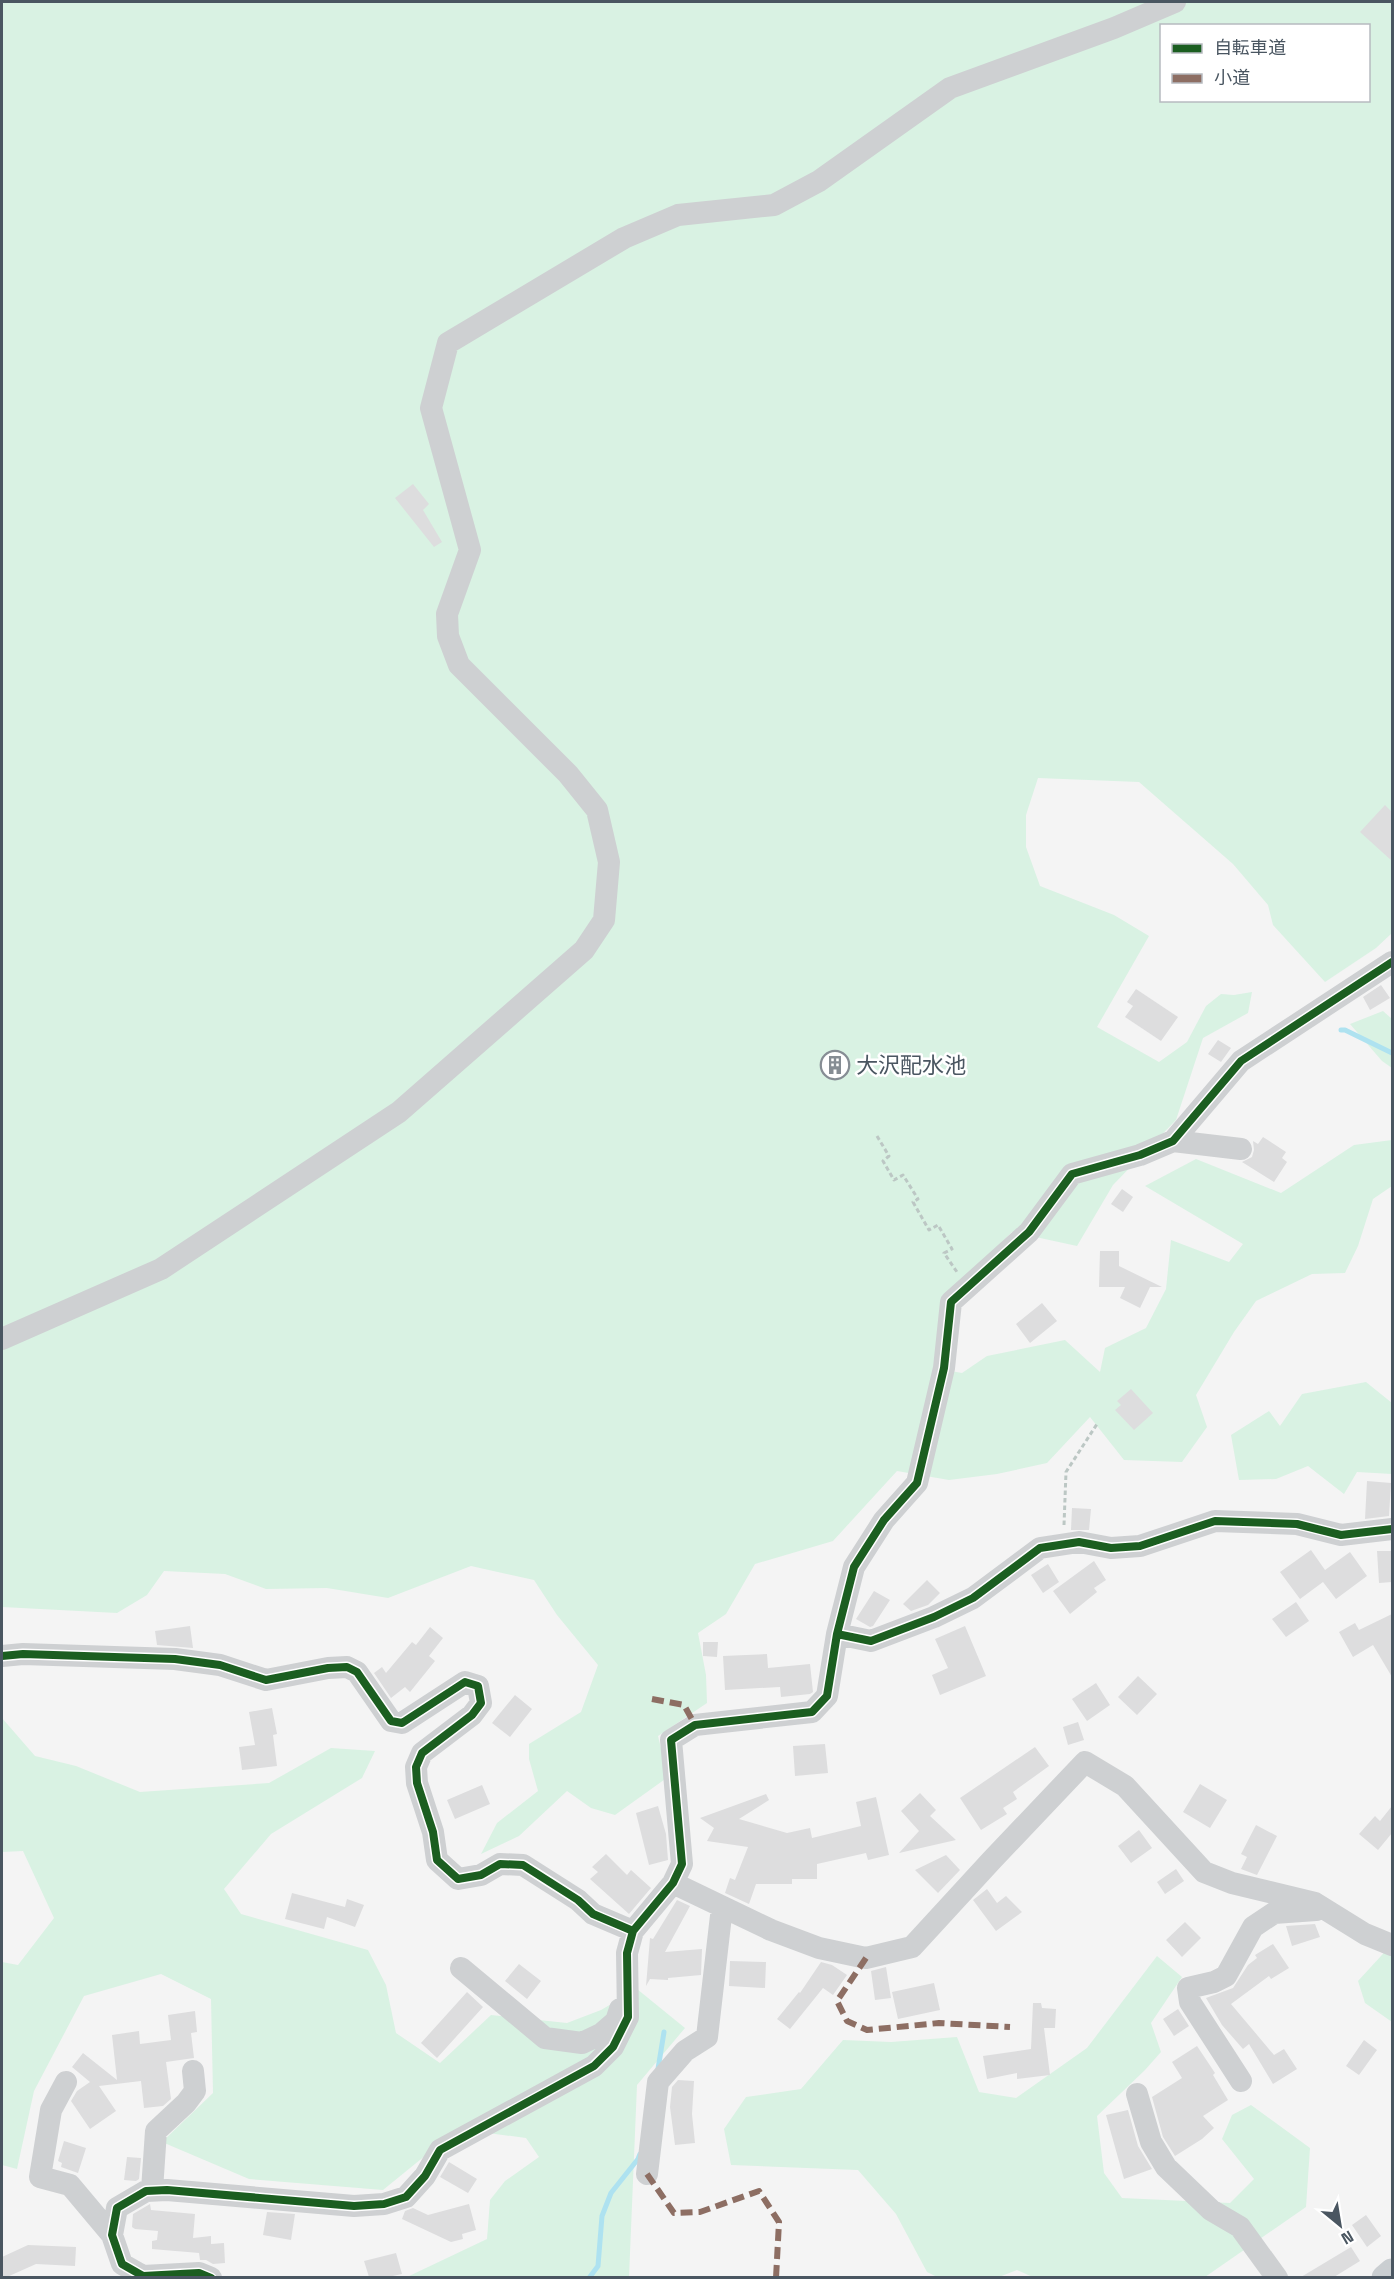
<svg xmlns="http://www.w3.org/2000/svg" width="1394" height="2279" viewBox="0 0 1394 2279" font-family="'Space Grotesk','Noto Sans JP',sans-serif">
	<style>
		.green { fill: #d9f2e3; fill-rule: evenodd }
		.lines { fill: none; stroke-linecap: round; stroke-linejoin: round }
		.stream { stroke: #aee2f0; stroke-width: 5 }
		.building { fill: #ddddde }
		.path { stroke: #bcc7c4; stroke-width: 3; stroke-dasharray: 4.5 3; stroke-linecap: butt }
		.minor { stroke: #ced0d2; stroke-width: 22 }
		.major { stroke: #caced1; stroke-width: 27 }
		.quiet { stroke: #8d6e63; stroke-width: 6; stroke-dasharray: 12 6; stroke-linecap: butt }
		.cycleway-casing { stroke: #fff; stroke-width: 11 }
		.cycleway { stroke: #1b5e20; stroke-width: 8 }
		.labels { text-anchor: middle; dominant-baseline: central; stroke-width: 5; stroke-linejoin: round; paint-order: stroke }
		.poi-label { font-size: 22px; fill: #4a5661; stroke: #fff; text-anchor: start }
	</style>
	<rect width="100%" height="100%" fill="#f4f4f4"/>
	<path class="green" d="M2,2h1390v931l-16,15 -51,34 -52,-57 -5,-20 -35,-41 -94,-82 -101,-4 -12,37v32l14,39 74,29 35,21 -52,91 62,35 28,-20 19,-36 15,-12 13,1 18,-3 -4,21 -45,25 -27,82 -63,65 -36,61 -65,-14 -65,64 -13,72 28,5 25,-17 78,-16 35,32 5,-24 41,-20 20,-39 5,-49 58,22 14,-18 -98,-58 51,-27 85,34 73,-48 38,-5v46l-19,13 -15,47 -13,27 -33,1 -56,27 -22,31 -38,63 11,32 -25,35 -58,-2 -34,-43 -43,46 -50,11 -48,6 -52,-9 -64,70 -78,23 -29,50 -28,19 8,42 1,28 -49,33 10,41 -53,38 -24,-7 -24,-17 -48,45 -38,18 16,-31 41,-32 -9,-32v-15l52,-32 17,-47 -41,-50 -23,-35 -63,-14 -83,32 -61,-10 -61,1 -41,-15 -61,-3 -17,24 -30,18 -115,-6zM1162,26h206v74h-206z
		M1383,1011l9,8v49l-10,-7 -32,-37z
		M1366,1382l26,21v71l-35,-2 -13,22 -36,-28 -32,13 -37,1 -8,-45 38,-24 11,15 22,-32z
		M2,1718l33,38 41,10 64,26 129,-9 62,-35 44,3 -13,27 -91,56 -47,55 17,25 127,36 18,35 10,48 44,30 51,-48 76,8 34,-13 36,-21 48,39 -48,57 -8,192h-222l80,-38 3,-39 15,-19 34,-24 -13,-19 -68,-9 -75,61 -134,-11 -87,-37 51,-49 -2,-94 -50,-25 -77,22 -50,95 -17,78 -15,-4v-203l16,3 36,-47 -31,-67 -21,1z
		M1392,1944v78l-27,-19 -7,-22z
		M1157,1956l25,21 -31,46 10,29 -16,18 -48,46 7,57 18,25 108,5 24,-24 -32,-40 10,-24 19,-10 59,43 -4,59 -101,70 -170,1 -18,-8 -18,7h-62l-10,-5 -31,-58 -38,-44 -127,-5 -7,-36 22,-32 55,-8 42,-49 48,2 66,-5 22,55 37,6 71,-50z"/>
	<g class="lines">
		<path class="stream" d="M1341,1030h4l47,23
			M658,2069l6,-37
			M589,2278l9,-12 4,-50 9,-23 27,-34 2,-5"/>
	</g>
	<path class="building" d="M413,484l16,20 -6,6 19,32 -8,5 -39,-49z
		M1385,805l7,7v49l-32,-29z
		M1381,985l9,13 -20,12 -7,-13z
		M1136,989l42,28 -17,24 -36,-24 8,-11 -6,-4z
		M1218,1040l13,8 -10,14 -13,-8z
		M1263,1137l23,15 -4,6 5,4 -13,20 -32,-20 10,-5 2,-7 -1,-9 5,3z
		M1122,1189l11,8 -10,15 -12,-8z
		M1100,1251h19v15l43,21h-12l-10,21 -20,-10 5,-11h-26z
		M1042,1303l15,18 -27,22 -14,-19z
		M1131,1389l22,24 -19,17 -19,-20 6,-5 -4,-4z
		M1367,1481l24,2 -2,33 -24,3z
		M1072,1508l19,1 -2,21h-18z
		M1311,1550l14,20 25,-18 17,24 -31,23 -13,-17 -23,17 -20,-27z
		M1377,1551h15v31l-13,1z
		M1094,1561l12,19 -12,8 3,4 -27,22 -17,-23z
		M1048,1564l11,18 -16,11 -12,-18z
		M927,1580l13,13 -12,12 -17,6 -8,-7z
		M874,1591l16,9 -17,26 -3,1 -14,-8z
		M1296,1602l13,19 -23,16 -14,-18z
		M1392,1614v63l-19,-32 -20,12 -14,-25 16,-9 4,7z
		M190,1626l3,22 -36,-3 -2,-14z
		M965,1626l21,50 -46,19 -8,-20 16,-7 -13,-29z
		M430,1627l13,11 -14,18 6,5 -25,31 -5,-5 -14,11 -17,-25 8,-6 4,6 26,-31 4,3z
		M703,1642h15l-1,15 -14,-1z
		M767,1654l1,14 42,-4 3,28 -3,2 -29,3 -1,-10 -55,3 -2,-34z
		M1138,1676l19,18 -20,21 -19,-18z
		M1096,1683l14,22 -23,16 -15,-22z
		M515,1695l17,14 -22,28 -18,-14z
		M272,1708l5,26 -4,1 4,31 -35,4 -3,-23 16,-2 -6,-33z
		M1078,1722l6,18 -16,5 -5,-18z
		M825,1744l3,29 -33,3 -2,-30z
		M1035,1747l14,19 -36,26 4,7 -14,9 4,6 -26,16 -21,-32z
		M1200,1784l27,16 -17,28 -27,-16z
		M482,1785l8,19 -35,15 -8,-19z
		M920,1793l16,17 -6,6 26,24 -57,13 20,-22 -18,-20z
		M766,1794l3,6 -30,19 48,14 23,-5 2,10 49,-12 -5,-24 20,-5 13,58 -21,5 -2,-7 -49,11v15h-25v5h-36l-7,20 -24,-11 5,-15 5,2 13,-33 -41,-6 7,-13 -14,-10z
		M658,1806l8,28 2,26 -19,5 -13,-52z
		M1392,1806v27l-14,17 -19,-16 16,-18 5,5z
		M1256,1825l21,11 -20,39 -16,-6 6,-12 -6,-3z
		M1139,1830l13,18 -21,15 -13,-17z
		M606,1854l21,21 4,-5 20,18 -22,26 -39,-35 8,-7 -6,-5z
		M946,1855l14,15 -22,23 -23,-23z
		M1176,1869l8,12 -19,13 -8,-12z
		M987,1889l10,14 9,-7 16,16 -26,19 -23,-31z
		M292,1893l53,14 2,-8 17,6 -9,22 -28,-10 -3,12 -39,-10z
		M677,1900l13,6 -25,46 37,-3 -1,26 -33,3v2l-18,-1 -4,7 4,-48 3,1z
		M1185,1922l16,16 -19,19 -16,-17z
		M1315,1924l5,13 -28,9 -6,-20z
		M1273,1944l16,24 -18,11 -2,-3 -38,28 43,51 10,-6 13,20 -24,15 -24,-40 -6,5 -21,-24 -16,-27 27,-10 15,-23 9,-7 -2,-3z
		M730,1961l36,1 -1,26 -36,-2z
		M821,1962l11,3 15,10 -14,20 -10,-7 -33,41 -13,-10 22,-27 1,1z
		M519,1964l22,17 -14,18 -22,-18z
		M886,1967l5,31 -16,2 -4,-29z
		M934,1983l6,27 -42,9 -6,-27z
		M467,1992l16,15 -46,51 -16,-15z
		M1033,2003h8l1,5 14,1 -1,19h-11l6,47 -33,4v-6l-30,6 -4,-23 48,-7z
		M1178,2009l11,17 -15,10 -11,-17z
		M195,2011l2,21 -6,1 3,25 -28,4 5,37 -8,7 -19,2 -3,-27 -42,5 17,25 -26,18 -19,-28 6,-10 13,-9 -18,-15 11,-14 34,27 -5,-45 27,-4 1,13 31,-4 -3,-25z
		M1364,2040l13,10 -18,25 -13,-9z
		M1197,2046l18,27 -2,2 15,25 -25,16 11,12 -12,11 -27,17 -12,-19 -11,-40 30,-19 -10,-16z
		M678,2080l16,1 -2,33 3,29 -20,2 -5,-38 2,-20z
		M1128,2110l10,36 14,23 -28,10 -18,-64z
		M64,2141l22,7 -8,25 -17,-6 1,-4 -4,-2z
		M127,2157l14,1 -2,21 -3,2 -12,-1z
		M449,2162l28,17 -9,14 -28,-16z
		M150,2204l1,6 44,4 -2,24 18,-2v8l13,-1 1,20 -12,1 -7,-4h-6l-1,-7 -47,-4v-8l5,-1 1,-9 -23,-2 -3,-2 1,-13z
		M469,2204l7,26 -14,4 1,5 -12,3 -49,-23 3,-8 8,-3 15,7z
		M267,2212l28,2 -4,26 -28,-5z
		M1366,2215l15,21 -14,11 -15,-22z
		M28,2245l48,2 -1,19 -39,-2 -29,13h-5v-20z
		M1351,2247l9,14 -26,16h-33z
		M396,2253l6,21 -14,3h-19l-5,-16z"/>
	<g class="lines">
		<path class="path" d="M877,1136l12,20 -6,5 11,19 9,-5 15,24 -5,3 16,28 9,-5 14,24 -8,4 13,19
			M1064,1525l2,-53 31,-48"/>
		<path class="minor" d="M1173,1141l68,8
			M2,1339l159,-70 238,-157 185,-162 20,-30 5,-58 -12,-52 -29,-36 -109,-109 -11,-29 -1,-22 23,-64 -39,-142 17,-65 176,-105 54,-23 96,-10 45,-24 131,-93 164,-60 61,-26
			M837,1634l17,-67 30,-47 33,-37 27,-115 7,-66 78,-70 43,-58 68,-19 33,-14 68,-80 151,-99
			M2,1656l21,-2 152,5 45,6 46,15 62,-12 19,-1 10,5 34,49 11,2 63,-41 13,4 3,17 -9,12 -50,38 -6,14 1,16 16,49 4,28 21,19 23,-4 19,-11 23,1 55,35 15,14 40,17
			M673,1883l98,47 48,18 47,10 46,-11 79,-86 94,-99 40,24 79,86 28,11 83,20 50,31 27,11
			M461,1968l84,70 37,5 19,-9 15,-13 4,-12
			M1241,2081l-51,-79 -2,-14 26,-6 12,-6 27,-49 21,-14 42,-3
			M66,2082l-15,28 -11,67 30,8 42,50 10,29 21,12 56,-3 12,5
			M1137,2094l14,48 15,25 45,43 29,17 37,51
			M647,2174l11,-92 27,-31 22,-14 15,-130
			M152,2190l4,-59 30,-28 9,-12 -2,-20
			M112,2235l5,-27 29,-17 21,-1 187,16 30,-2 22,-7 19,-21 15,-26 154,-84 19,-19 15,-30 -1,-64 6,-22 40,-48 9,-19 -11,-124 24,-15 117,-13 15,-16 10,-62 34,7 63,-24 39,-19 67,-50 39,-6 32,6 29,-2 75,-25 82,3 44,11 51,-6"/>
		<path class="major" d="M1385,2278l7,-6"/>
		<path class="quiet" d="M652,1699l32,6 11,20
			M866,1958l-29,43 10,20 20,9 72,-7 71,4
			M647,2174l27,39 26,-1 59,-21 20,31 -3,56"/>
		<g class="cycleway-casing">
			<path id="cycleway" d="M837,1634l17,-67 30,-47 33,-37 27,-115 7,-66 78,-70 43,-58 68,-19 33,-14 68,-80 151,-99
				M2,1656l21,-2 152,5 45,6 46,15 62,-12 19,-1 10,5 34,49 11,2 63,-41 13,4 3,17 -9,12 -50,38 -6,14 1,16 16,49 4,28 21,19 23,-4 19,-11 23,1 55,35 15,14 40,17
				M211,2278l-12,-5 -56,3 -21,-12 -10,-29 5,-27 29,-17 21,-1 187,16 30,-2 22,-7 19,-21 15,-26 154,-84 19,-19 15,-30 -1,-64 6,-22 40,-48 9,-19 -11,-124 24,-15 117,-13 15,-16 10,-62 34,7 63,-24 39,-19 67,-50 39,-6 32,6 29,-2 75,-25 82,3 44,11 51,-6"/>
		</g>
		<use href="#cycleway" class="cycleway"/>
	</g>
	<defs>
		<g id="building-ring" transform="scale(1.5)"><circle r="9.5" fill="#fff" stroke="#868d94" stroke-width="1.5"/><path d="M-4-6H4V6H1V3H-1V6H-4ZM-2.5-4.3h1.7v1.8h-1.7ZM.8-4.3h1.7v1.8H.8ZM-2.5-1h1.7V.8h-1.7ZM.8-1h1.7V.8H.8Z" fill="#868d94"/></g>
	</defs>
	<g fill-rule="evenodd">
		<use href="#building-ring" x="835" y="1065"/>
	</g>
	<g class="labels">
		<g class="poi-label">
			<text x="856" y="1065">大沢配水池</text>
		</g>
	</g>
	<rect width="1394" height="2279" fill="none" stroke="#4a5661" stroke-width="6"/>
	<rect x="1160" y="24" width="210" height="78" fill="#ffffff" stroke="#b7bbc0" stroke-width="1.5"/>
	<rect x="1172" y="44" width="30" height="9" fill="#1b5e20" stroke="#b7bbc0" stroke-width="1.5"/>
	<text x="1214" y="54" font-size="18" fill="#4a5661">自転車道</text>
	<rect x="1172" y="74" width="30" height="9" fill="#8d6e63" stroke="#b7bbc0" stroke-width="1.5"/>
	<text x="1214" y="84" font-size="18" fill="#4a5661">小道</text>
	<g transform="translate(1340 2225) rotate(150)" stroke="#ffffff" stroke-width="4.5" paint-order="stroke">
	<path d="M0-4.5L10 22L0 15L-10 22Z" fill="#4a5661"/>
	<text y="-9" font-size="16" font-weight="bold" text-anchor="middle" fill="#4a5661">N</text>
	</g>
</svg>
